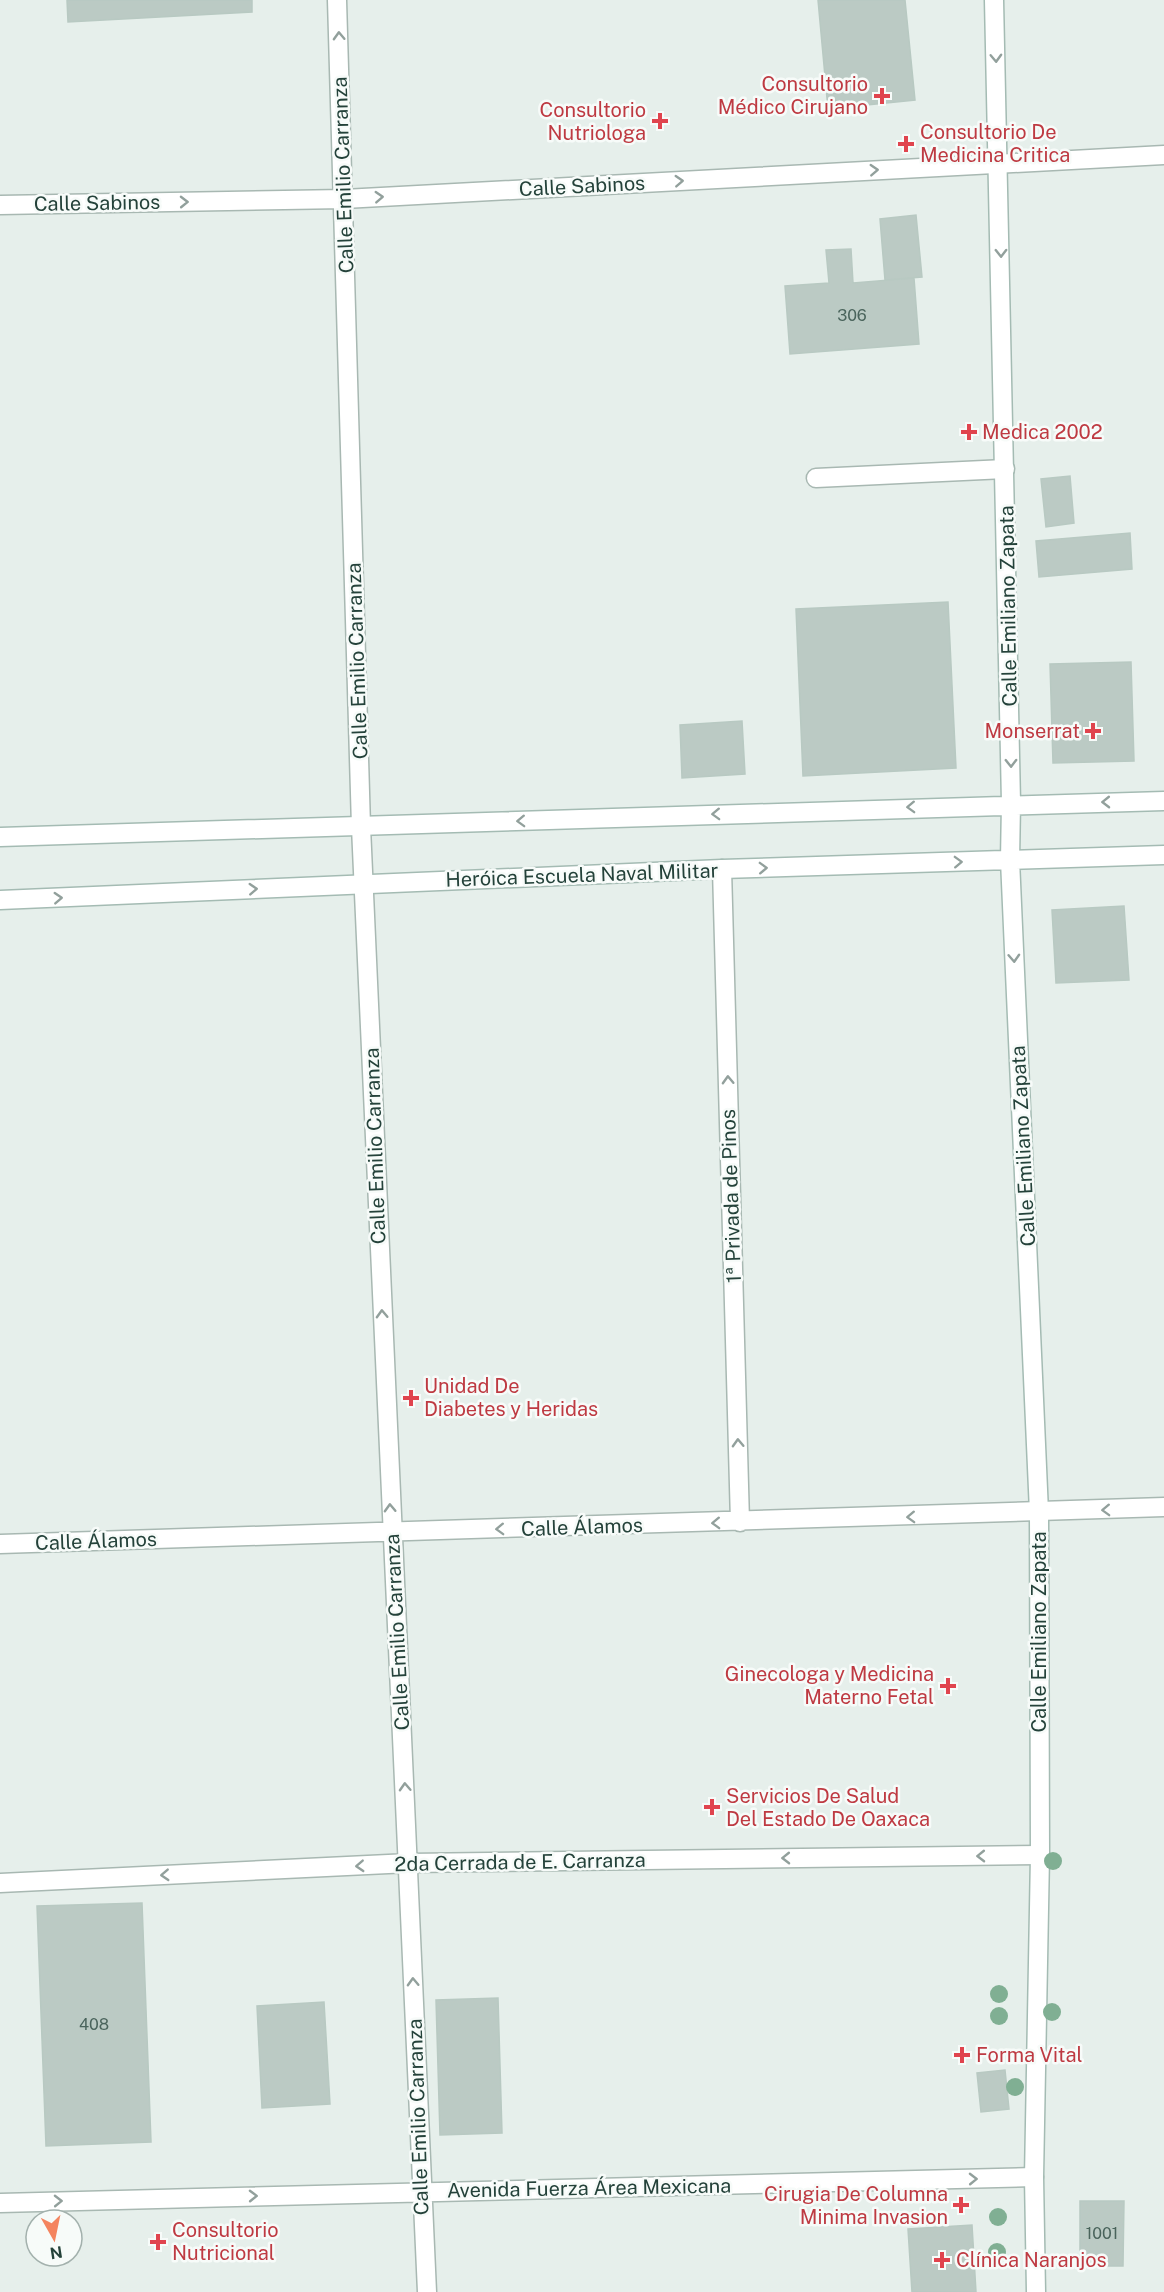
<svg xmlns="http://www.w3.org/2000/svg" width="1164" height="2292" viewBox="0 0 1164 2292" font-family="'Public Sans',sans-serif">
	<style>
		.building { fill: #bbcac4; stroke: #b8c9c2; stroke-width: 1.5 }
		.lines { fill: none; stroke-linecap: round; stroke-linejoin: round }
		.lane-casing { stroke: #a8b8b2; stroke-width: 21 }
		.street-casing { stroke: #a8b8b2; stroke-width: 21 }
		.secondary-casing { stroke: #a4bbb3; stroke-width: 21 }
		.lane { stroke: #fff; stroke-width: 18 }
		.street { stroke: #fff; stroke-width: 18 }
		.secondary { stroke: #fff; stroke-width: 18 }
		.tree { fill: #80af93 }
		.oneway { stroke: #92a09c }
		.health-dot { fill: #e0444e; stroke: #f7fbf9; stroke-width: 2 }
		.labels { text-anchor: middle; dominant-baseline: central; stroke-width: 5; stroke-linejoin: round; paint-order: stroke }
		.number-label { font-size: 16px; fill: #4a645c }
		.health-label { font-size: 20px; fill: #be3a42; stroke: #f7fbf9; text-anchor: start }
		.street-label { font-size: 20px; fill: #24423a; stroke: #f7fbf9 }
	</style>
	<rect width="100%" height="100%" fill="#e6efeb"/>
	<path class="building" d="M67,0h185v12l-184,10z
		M818,0h87l10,100 -87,9z
		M916,215l6,62 -37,3 -5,-61z
		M851,249l2,34 61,-5 5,66 -129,10 -5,-68 44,-3 -3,-33z
		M1070,476l4,47 -28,4 -5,-48z
		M1130,533l2,36 -93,8 -3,-36z
		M948,602l8,166 -153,8 -7,-167z
		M1131,662l3,99 -81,2 -3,-99z
		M742,721l3,53 -63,4 -2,-53z
		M1124,906l5,74 -73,3 -4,-73z
		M142,1903l9,239 -105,4 -9,-240z
		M498,1998l4,135 -62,2 -4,-135z
		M324,2002l6,102 -68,4 -5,-102z
		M1005,2070l4,39 -28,3 -4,-39z
		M1080,2201h44l-1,65h-43z
		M972,2225l4,67h-64l-4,-63z"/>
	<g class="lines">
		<g class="lane-casing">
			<path id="lane" d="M816,478l189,-9"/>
		</g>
		<g class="street-casing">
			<path id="street" d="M337,0l24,827 66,1465
				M0,205l344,-6 820,-44
				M722,869l18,653
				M0,1544l1164,-37
				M0,1883l409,-20 631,-8
				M0,2203l1034,-26"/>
		</g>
		<g class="secondary-casing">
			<path id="secondary" d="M994,0l17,803 -1,57 29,652 1,343 -6,322 2,115
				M0,837l1164,-36
				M0,900l722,-31 442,-14"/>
		</g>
		<use href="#lane" class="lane"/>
		<use href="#street" class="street"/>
		<use href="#secondary" class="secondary"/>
	</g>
	<g class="tree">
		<circle cx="1053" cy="1861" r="9"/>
		<circle cx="999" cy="1994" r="9"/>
		<circle cx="1052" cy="2012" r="9"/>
		<circle cx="999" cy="2016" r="9"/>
		<circle cx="1015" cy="2087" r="9"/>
		<circle cx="998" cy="2217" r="9"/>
		<circle cx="997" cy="2252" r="9"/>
	</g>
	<defs><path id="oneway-chevron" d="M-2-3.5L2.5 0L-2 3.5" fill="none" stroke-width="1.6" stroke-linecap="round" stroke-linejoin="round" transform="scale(1.5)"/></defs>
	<g class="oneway">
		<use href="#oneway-chevron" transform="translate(339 36) rotate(-92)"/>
		<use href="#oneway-chevron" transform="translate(996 58) rotate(88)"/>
		<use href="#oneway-chevron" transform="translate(874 170) rotate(-3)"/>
		<use href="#oneway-chevron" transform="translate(679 181) rotate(-3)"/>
		<use href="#oneway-chevron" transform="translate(379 197) rotate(-3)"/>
		<use href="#oneway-chevron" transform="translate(184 202) rotate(-1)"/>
		<use href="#oneway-chevron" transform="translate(1001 253) rotate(89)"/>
		<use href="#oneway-chevron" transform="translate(1011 763) rotate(89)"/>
		<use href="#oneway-chevron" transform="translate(1106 802) rotate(179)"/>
		<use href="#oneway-chevron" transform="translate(911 807) rotate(178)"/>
		<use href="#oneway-chevron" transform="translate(716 814) rotate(178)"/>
		<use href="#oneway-chevron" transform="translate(521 821) rotate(178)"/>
		<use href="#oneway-chevron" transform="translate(958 862) rotate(-2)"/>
		<use href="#oneway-chevron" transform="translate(763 868) rotate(-2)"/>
		<use href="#oneway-chevron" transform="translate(253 889) rotate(-3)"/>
		<use href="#oneway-chevron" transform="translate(58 898) rotate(-3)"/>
		<use href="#oneway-chevron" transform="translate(1014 958) rotate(87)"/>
		<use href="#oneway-chevron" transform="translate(728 1080) rotate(-92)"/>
		<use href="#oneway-chevron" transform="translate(382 1314) rotate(-92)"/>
		<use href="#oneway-chevron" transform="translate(738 1443) rotate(-92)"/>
		<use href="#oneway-chevron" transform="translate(390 1508) rotate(-92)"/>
		<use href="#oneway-chevron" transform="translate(1106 1510) rotate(178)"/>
		<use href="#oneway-chevron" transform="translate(911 1517) rotate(178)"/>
		<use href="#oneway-chevron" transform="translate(716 1523) rotate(178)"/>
		<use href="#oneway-chevron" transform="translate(500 1529) rotate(178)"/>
		<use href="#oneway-chevron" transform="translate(405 1787) rotate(-93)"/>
		<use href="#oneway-chevron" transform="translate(981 1856) rotate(179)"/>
		<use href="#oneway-chevron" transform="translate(786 1858) rotate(179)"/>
		<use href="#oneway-chevron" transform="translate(360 1866) rotate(177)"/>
		<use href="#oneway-chevron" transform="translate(165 1875) rotate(177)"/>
		<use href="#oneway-chevron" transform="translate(413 1982) rotate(-92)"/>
		<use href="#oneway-chevron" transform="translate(973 2179) rotate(-1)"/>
		<use href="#oneway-chevron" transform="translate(253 2196) rotate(-1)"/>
		<use href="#oneway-chevron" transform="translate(58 2201) rotate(-1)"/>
	</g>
	<g class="health-dot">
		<path d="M879 87h6v6h6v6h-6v6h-6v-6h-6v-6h6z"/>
		<path d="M657 112h6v6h6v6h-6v6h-6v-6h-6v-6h6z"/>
		<path d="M903 135h6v6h6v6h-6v6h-6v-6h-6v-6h6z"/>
		<path d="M966 423h6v6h6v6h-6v6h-6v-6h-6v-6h6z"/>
		<path d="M1090 722h6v6h6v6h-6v6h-6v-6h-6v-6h6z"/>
		<path d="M408 1389h6v6h6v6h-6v6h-6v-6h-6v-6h6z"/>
		<path d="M945 1677h6v6h6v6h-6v6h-6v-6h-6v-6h6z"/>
		<path d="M709 1798h6v6h6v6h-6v6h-6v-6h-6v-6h6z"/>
		<path d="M959 2046h6v6h6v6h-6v6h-6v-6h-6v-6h6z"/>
		<path d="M958 2196h6v6h6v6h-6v6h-6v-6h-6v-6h6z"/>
		<path d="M155 2233h6v6h6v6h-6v6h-6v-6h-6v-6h6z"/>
		<path d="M939 2251h6v6h6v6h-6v6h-6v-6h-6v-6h6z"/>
	</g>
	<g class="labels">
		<g class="number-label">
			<text x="852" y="315">306</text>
			<text x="94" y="2024">408</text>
			<text x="1102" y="2233">1001</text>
		</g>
		<g class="health-label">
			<text x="868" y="84" text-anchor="end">Consultorio<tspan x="868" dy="23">Médico Cirujano</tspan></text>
			<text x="646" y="110" text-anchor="end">Consultorio<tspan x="646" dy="23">Nutriologa</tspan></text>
			<text x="920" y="132">Consultorio De<tspan x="920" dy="23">Medicina Critica</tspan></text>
			<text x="982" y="432">Medica 2002</text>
			<text x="1080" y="731" text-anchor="end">Monserrat</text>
			<text x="424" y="1386">Unidad De<tspan x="424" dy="23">Diabetes y Heridas</tspan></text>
			<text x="934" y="1674" text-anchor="end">Ginecologa y Medicina<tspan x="934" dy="23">Materno Fetal</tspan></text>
			<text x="726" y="1796">Servicios De Salud<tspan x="726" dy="23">Del Estado De Oaxaca</tspan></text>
			<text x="976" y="2055">Forma Vital</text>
			<text x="948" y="2194" text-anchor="end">Cirugia De Columna<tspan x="948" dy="23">Minima Invasion</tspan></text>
			<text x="172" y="2230">Consultorio<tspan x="172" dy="23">Nutricional</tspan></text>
			<text x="956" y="2260">Clínica Naranjos</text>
		</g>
		<g class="street-label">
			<text transform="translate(343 175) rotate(-92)">Calle Emilio Carranza</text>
			<text transform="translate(582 186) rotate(-3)">Calle Sabinos</text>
			<text transform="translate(97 203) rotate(-1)">Calle Sabinos</text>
			<text transform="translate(1008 606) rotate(-91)">Calle Emiliano Zapata</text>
			<text transform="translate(357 661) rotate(-92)">Calle Emilio Carranza</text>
			<text transform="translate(582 875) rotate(-2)">Heróica Escuela Naval Militar</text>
			<text transform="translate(375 1146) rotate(-92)">Calle Emilio Carranza</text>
			<text transform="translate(1023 1146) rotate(-93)">Calle Emiliano Zapata</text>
			<text transform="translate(731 1196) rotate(-92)">1ª Privada de Pinos</text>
			<text transform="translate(582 1527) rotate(-2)">Calle Álamos</text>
			<text transform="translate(96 1541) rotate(-2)">Calle Álamos</text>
			<text transform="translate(397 1632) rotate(-93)">Calle Emilio Carranza</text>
			<text transform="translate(1039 1632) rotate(-90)">Calle Emiliano Zapata</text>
			<text transform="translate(520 1862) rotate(-1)">2da Cerrada de E. Carranza</text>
			<text transform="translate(418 2117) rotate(-92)">Calle Emilio Carranza</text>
			<text transform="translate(589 2188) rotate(-1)">Avenida Fuerza Área Mexicana</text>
		</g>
	</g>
	<g transform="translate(54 2238) rotate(171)"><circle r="28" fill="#f7fbf9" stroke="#a3b1ad" stroke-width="1.5"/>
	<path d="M0-4.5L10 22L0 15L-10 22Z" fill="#f4845f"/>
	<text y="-9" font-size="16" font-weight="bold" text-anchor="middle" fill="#24423a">N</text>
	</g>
</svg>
